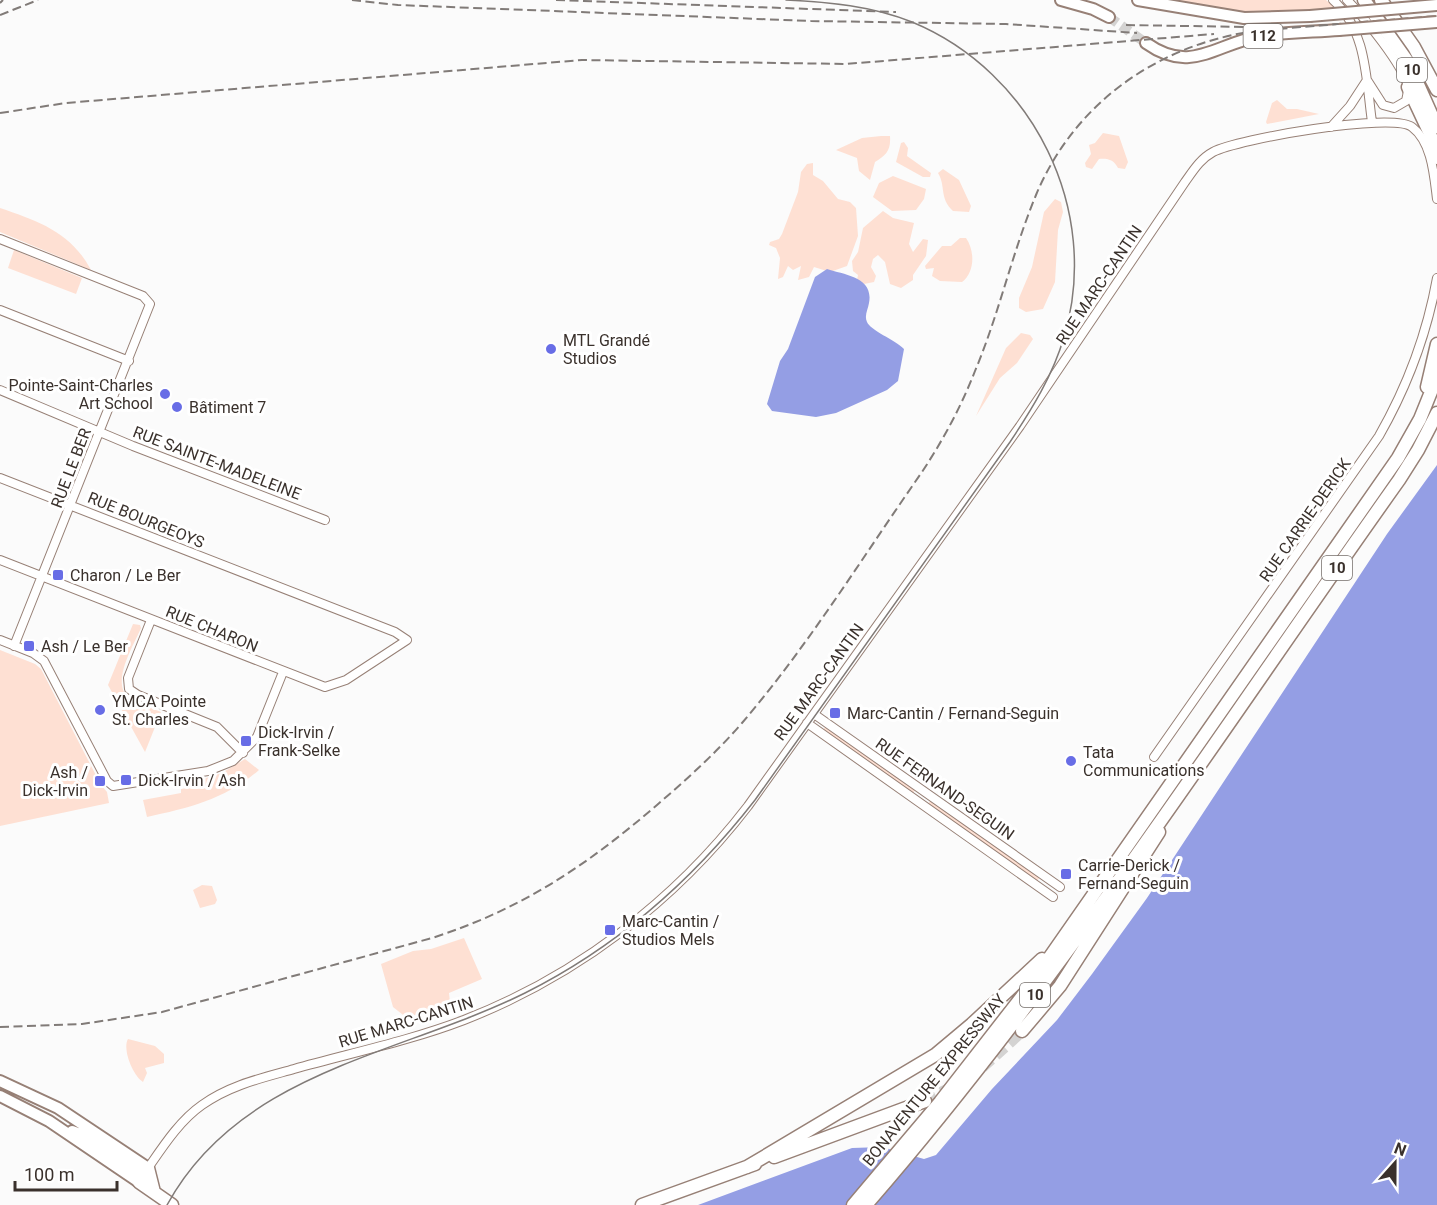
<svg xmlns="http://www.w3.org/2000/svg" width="1437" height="1205" viewBox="0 0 1437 1205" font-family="Roboto,sans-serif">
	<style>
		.green { fill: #fee0d3 }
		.water { fill: #949ee4 }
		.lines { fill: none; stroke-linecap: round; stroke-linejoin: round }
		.major-tunnel { stroke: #d4d3d2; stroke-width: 10; stroke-dasharray: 10 5; stroke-linecap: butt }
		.highway-tunnel { stroke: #d4d3d2; stroke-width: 12; stroke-dasharray: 12 6; stroke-linecap: butt }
		.minor-casing { stroke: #978076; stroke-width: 10 }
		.major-casing { stroke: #978076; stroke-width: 14 }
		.highway-casing { stroke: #978076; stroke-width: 15 }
		.minor { stroke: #fff; stroke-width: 8 }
		.major { stroke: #fff; stroke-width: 10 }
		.highway { stroke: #fff; stroke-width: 12 }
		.tram { stroke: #817b78; stroke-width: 1.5 }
		.rail { stroke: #817b78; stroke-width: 2; stroke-dasharray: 9 4.5; stroke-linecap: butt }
		.major-bridge-casing { stroke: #978076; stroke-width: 14; stroke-linecap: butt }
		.major-bridge { stroke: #fff; stroke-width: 10 }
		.poi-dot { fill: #686de6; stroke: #fff; stroke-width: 2 }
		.labels { text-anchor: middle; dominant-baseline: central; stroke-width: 6; stroke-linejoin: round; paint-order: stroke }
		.shield { fill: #fff; stroke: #756f6b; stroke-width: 1.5 }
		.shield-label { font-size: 15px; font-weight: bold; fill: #3a312c }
		.street-label { font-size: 16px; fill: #3a312c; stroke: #fff }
		.poi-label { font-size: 16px; fill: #3a312c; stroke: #fff; text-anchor: start }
	</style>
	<rect width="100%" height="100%" fill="#fbfbfb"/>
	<path class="green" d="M1171,0h155l12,10 -87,3z
		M1277,100l10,9h10l22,5 -52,10 -1,-2 6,-19z
		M1103,133l16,3 9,26 -3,7 -7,-1c-4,-8 -10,-10 -19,-9l-7,10 -6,-2 -1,-4 6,-9 -2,-9 6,-2z
		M881,136h9c1,15 -4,19 -15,26l-5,18 -11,-9 -2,-13 -21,-8 26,-12z
		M904,142l4,6 -1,8 24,17 -1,4h-7l-27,-15 5,-19z
		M813,163v12l10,6 15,18 12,3 6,6 2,28 -11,30 -17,6 -16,-5 -5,10 -11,3 3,-14 -8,4 -5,-4 -5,11 -5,2 2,-21 -4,-10 -7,-3 1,-3 9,-3 3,-5 16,-42 3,-20 6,-8z
		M943,169l16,11 12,26 -2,6 -16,-1c-14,-13 -7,-25 -15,-38z
		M893,176l33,13 -2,10 -8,11 -24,1 -19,-14 6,-14z
		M1055,199l6,3 2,10 -5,18 -3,52 -12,27 -17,3 -7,-4v-10l13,-31 12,-55z
		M0,208c38,13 71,24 91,62l-91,-38z
		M883,211l10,7 21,5 -5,21 4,8 10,-13 5,1 -2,16 -13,19v5l-12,8 -11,-4 -5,-22 -7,-7 -5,4 -2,8 5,9 -2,6 -10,2 -7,-4 1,-5 -5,-4 -1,-10 6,-9 5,-24z
		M960,238h6c9,13 9,34 -4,44l-22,-1 -8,-5 2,-8 -8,1 -1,-3 17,-20h9z
		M14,250l68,28 -6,16 -68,-26z
		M1021,333l9,2 3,4 -16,24 -17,15 -24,38 30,-68z
		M133,624l7,1 1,3c-7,17 -32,56 -11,71 9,5 21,9 31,13l-16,40 -37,-67z
		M0,650l35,14 6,5 60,116 6,7 2,11 -109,23z
		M826,726l90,63 -3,4 -90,-63z
		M245,759l14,11c-33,29 -70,38 -112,47l-4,-17 38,-7v-4l17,-3 8,-8 16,-5z
		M931,800l109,77 -3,4 -109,-77z
		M202,885l10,1 5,14 -2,4 -15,4 -7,-18z
		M464,938l18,41 -33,14 1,9 -43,16 -14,-11 -12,-43 32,-13 18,-2z
		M128,1039l27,7 9,8v9l-19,5 2,5 -4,9c-10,-6 -21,-33 -15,-43z"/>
	<path class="water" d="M827,269c18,6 47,8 42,34 -1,6 -5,13 -2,19 3,8 28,18 37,27l-6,32 -11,9 -51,23 -20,4 -44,-6 -5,-7 13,-43 8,-12 27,-72z
		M1437,465v740h-739l154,-57 30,-1 42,12 12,-4 56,-66 65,-69 35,-46 55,-76 240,-364z"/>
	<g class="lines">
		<path class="major-tunnel" d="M1109,17l37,26"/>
		<path class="highway-tunnel" d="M982,1067l40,-36
			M925,1101l28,-14"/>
		<g class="minor-casing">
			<path id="minor" d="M1333,0c34,30 33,80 39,122
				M1347,0c16,16 57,66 61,87 0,4 -1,10 -2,14l-12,7 -11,-3 -16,-25
				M1331,127l19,-21 17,-26
				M0,239l143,57 7,8 -136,342
				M0,310l129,51
				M0,390l133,56 192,74
				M0,478l395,154 12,8 -61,40 -21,7 -325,-127
				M151,620l-23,58 1,11 9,6 79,32 26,26
				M0,640l33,13 11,8 63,120 6,5 95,-15 25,-10 24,-24 26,-65
				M814,714l246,173
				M807,723l246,174
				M1154,757l225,-321c28,-49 48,-102 58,-158
				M146,1171c16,-23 33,-50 56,-66 28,-20 60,-27 92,-36 57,-16 115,-28 170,-49 113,-44 211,-119 284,-214l272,-380 165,-244c8,-11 15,-23 28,-30 24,-13 179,-40 199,-25 20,15 22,48 25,72"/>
		</g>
		<g class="major-casing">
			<path id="major" d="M1061,0l32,9 16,8
				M1138,0l106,18 66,-2
				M1146,43c45,32 69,1 114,-7 26,-4 53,-4 79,-6
				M0,1081l58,27 90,60
				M0,1096l49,25 90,61
				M72,1131l16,6 56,37"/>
		</g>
		<g class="highway-casing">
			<path id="highway" d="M1364,0l44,62 29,65
				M1381,0l33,47 23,43
				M1408,87l23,49 6,22
				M1427,387l10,-43
				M1022,1031l38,-45 99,-154
				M774,1157l151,-56
				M747,1167l188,-112 37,-31 70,-65
				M148,1168l6,24
				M139,1182l33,23
				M642,1205l113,-41
				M853,1205l87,-103 84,-108 374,-536 22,-39 17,-42
				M866,1205c197,-227 359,-481 533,-725l19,-30 19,-37"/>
		</g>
		<use href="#minor" class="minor"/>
		<use href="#major" class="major"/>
		<use href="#highway" class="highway"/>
		<path class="tram" d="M167,1205c73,-134 233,-150 358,-212 92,-46 167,-112 230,-193l255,-358c22,-33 43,-67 54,-105 38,-127 -31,-265 -152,-315 -40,-16 -83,-20 -126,-22"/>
		<path class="rail" d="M352,0l46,5 413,16 195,3 131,9
			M556,0l340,12
			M0,3l3,-3
			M0,15l38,-15
			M1126,25l120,2
			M1265,30l172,-14
			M0,113l66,-10 516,-43 264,4 368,-30
			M0,1027l82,-3 80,-12 270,-74c90,-29 154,-72 225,-133 30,-26 59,-52 85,-82 66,-77 122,-168 180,-251 21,-32 39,-65 53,-101 24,-57 37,-118 61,-176 41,-98 131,-156 235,-166"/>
		<g class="major-bridge-casing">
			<path id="major-bridge" d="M1310,16l127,-11
				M1339,30l98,-8"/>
		</g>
		<use href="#major-bridge" class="major-bridge"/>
	</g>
	<g class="poi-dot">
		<circle cx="551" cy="349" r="6"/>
		<circle cx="165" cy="394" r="6"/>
		<circle cx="177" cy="407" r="6"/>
		<rect x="52" y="569" width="12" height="12" rx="3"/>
		<rect x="23" y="640" width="12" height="12" rx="3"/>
		<circle cx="100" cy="710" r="6"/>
		<rect x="829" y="707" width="12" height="12" rx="3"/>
		<rect x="240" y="735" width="12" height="12" rx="3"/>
		<circle cx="1071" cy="761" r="6"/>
		<rect x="120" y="774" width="12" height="12" rx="3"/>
		<rect x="94" y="775" width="12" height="12" rx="3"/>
		<rect x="1060" y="868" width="12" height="12" rx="3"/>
		<rect x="604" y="924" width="12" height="12" rx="3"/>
	</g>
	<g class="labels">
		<g class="shield">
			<rect x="1243.5" y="24" width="39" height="24" rx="4.5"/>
			<rect x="1397" y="58" width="30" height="24" rx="4.5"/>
			<rect x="1322" y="556" width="30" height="24" rx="4.5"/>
			<rect x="1020" y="983" width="30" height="24" rx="4.5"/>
		</g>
		<g class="shield-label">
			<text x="1263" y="36">112</text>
			<text x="1412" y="70">10</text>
			<text x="1337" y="568">10</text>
			<text x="1035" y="995">10</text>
		</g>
		<g class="street-label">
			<text transform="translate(1099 285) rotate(-56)">RUE MARC-CANTIN</text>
			<text transform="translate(217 463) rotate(21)">RUE SAINTE-MADELEINE</text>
			<text transform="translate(71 468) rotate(-69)">RUE LE BER</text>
			<text transform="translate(146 520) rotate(22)">RUE BOURGEOYS</text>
			<text transform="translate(1305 520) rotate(-55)">RUE CARRIE-DERICK</text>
			<text transform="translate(212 629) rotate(22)">RUE CHARON</text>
			<text transform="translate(819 682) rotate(-54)">RUE MARC-CANTIN</text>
			<text transform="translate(945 789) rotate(35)">RUE FERNAND-SEGUIN</text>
			<text transform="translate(406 1022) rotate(-17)">RUE MARC-CANTIN</text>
			<text transform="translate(934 1080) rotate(-51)">BONAVENTURE EXPRESSWAY</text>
		</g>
		<g class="poi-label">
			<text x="563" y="340">MTL Grandé<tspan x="563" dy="18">Studios</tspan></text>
			<text x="153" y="385" text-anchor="end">Pointe-Saint-Charles<tspan x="153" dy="18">Art School</tspan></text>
			<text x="189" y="407">Bâtiment 7</text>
			<text x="70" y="575">Charon / Le Ber</text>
			<text x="41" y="646">Ash / Le Ber</text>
			<text x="112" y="701">YMCA Pointe<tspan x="112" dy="18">St. Charles</tspan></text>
			<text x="847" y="713">Marc-Cantin / Fernand-Seguin</text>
			<text x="258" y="732">Dick-Irvin /<tspan x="258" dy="18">Frank-Selke</tspan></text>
			<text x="1083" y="752">Tata<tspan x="1083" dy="18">Communications</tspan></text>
			<text x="88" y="772" text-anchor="end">Ash /<tspan x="88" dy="18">Dick-Irvin</tspan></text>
			<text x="138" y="780">Dick-Irvin / Ash</text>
			<text x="1078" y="865">Carrie-Derick /<tspan x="1078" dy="18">Fernand-Seguin</tspan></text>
			<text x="622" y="921">Marc-Cantin /<tspan x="622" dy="18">Studios Mels</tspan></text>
		</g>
	</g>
	<g transform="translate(1395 1163) rotate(21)" stroke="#ffffff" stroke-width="4.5" paint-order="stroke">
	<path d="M0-4.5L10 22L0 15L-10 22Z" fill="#3a312c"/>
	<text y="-9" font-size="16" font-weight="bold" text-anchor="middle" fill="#3a312c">N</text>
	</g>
	<path d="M15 1181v9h102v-9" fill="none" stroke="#3a312c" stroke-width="3"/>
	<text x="24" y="1181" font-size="18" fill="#3a312c" stroke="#ffffff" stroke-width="4.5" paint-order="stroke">100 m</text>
</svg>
